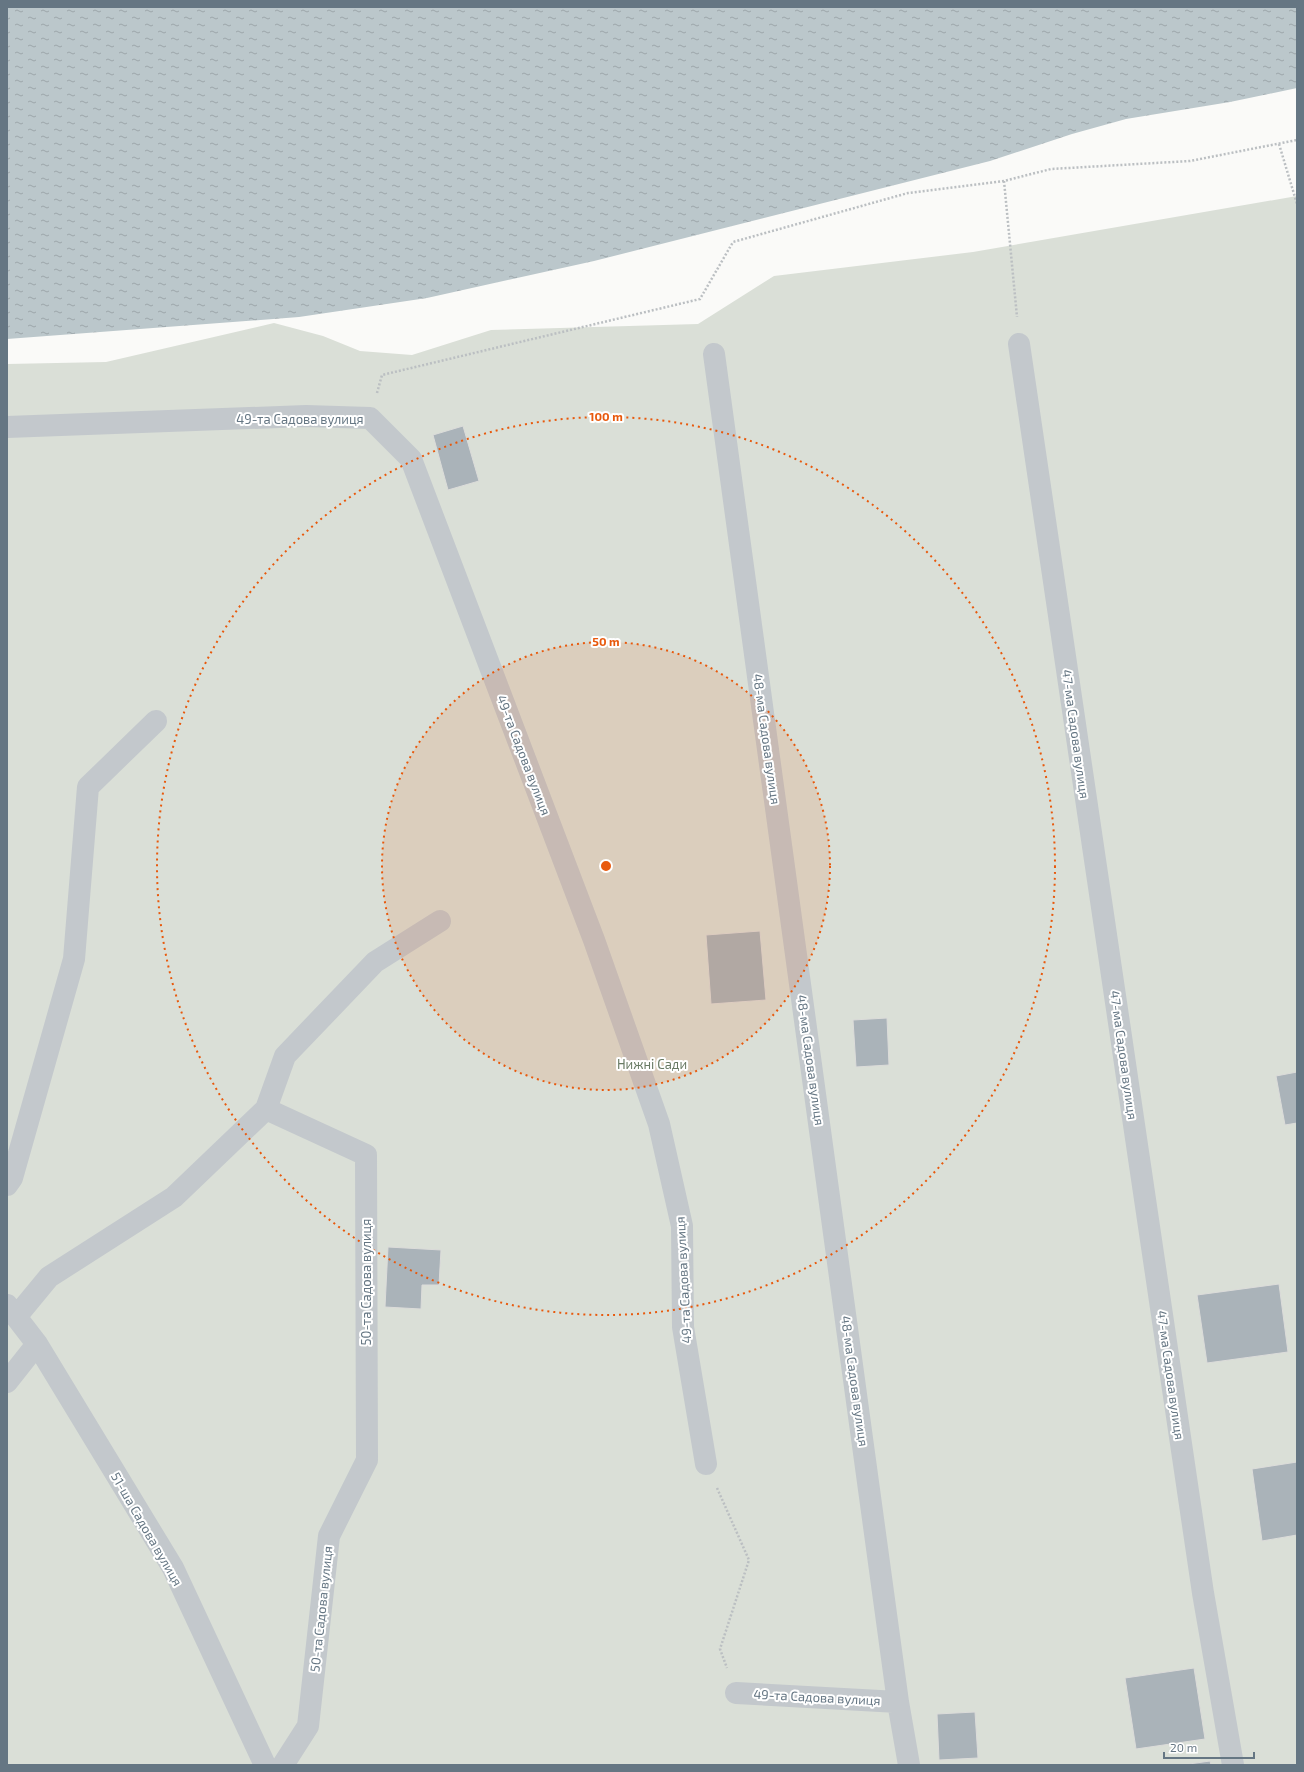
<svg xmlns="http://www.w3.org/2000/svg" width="1304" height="1772" viewBox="0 0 1304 1772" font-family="'Exo 2',sans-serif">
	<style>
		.garden { fill: #dadfd7 }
		.water { fill: url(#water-ripples) }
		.building { fill: #aab3b9; stroke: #dcdcda }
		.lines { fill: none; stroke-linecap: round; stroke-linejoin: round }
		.path { stroke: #bbbfc2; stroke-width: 2.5; stroke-dasharray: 2 2; stroke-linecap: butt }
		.minor { stroke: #c3c8cc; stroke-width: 22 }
		.ring { fill: none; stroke: #e8590c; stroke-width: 2; stroke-dasharray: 2 4 }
		.labels { text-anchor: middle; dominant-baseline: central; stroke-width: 4; stroke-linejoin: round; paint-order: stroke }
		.street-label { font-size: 13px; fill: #657683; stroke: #fff }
		.park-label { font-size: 13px; fill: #687a64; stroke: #fff }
		.centre { fill: #e8590c; stroke: #fff; stroke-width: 2 }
		.ring-label { font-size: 12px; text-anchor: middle; font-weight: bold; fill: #e8590c; stroke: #fff; stroke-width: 4; stroke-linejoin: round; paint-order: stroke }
	</style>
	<defs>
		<pattern id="water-ripples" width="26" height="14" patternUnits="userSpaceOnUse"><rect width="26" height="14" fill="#bbc7cb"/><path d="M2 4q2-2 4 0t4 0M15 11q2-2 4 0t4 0" fill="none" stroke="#9ca6aa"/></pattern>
	</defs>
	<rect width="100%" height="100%" fill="#fafaf8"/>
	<path class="garden" d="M1297,196v1569h-1290v-1401l99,-2 168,-39 49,13 37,15 52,4 79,-25 207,-6 76,-48 199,-24z"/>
	<path class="water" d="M7,7h1290v81l-67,14 -104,17 -54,15 -82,27 -396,100 -167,37 -128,19 -292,22z"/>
	<path class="building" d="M463,426l16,55 -31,9 -15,-55z
		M760,931l6,69 -55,4 -5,-69z
		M887,1018l2,47 -33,2 -3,-47z
		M1297,1072v51l-12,2 -9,-49z
		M388,1247l53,3 -2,35h-17l-1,24 -36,-2z
		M1279,1284l9,68 -81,11 -10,-68z
		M1297,1462v73l-35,6 -10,-72z
		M1194,1668l11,71 -69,10 -11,-71z
		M975,1712l3,46 -39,2 -2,-46z
		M1210,1761l1,4h-29z"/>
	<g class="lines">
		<path class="path" d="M1279,144l18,60
			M1004,181l13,136
			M377,393l5,-18 318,-76 33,-57 175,-49 96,-12 47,-12 139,-8 107,-21
			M717,1488l32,72 -29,89 7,19"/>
		<path class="minor" d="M1019,344l184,1249 30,172
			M714,354l184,1348 11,63
			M7,427l299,-11 64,2 41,41 183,481 65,184 23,102 1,101 23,137
			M7,1185l5,-7 62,-219 14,-172 68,-66
			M7,1305l30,39 136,224 92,197
			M16,1317l33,-40 125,-80 92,-88
			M7,1382l30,-38
			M736,1693l162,9
			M283,1765l25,-39 21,-190 38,-76 -1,-305 -100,-46 19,-53 90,-94 65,-41"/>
	</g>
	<circle cx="606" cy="866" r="224" fill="#e8590c" fill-opacity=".12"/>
	<g class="ring">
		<circle cx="606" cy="866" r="224"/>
		<circle cx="606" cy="866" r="449"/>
	</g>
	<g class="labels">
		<g class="street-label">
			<text x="300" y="419">49-та Садова вулиця</text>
			<text transform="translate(1076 734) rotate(82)">47-ма Садова вулиця</text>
			<text transform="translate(767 739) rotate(82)">48-ма Садова вулиця</text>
			<text transform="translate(524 755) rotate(69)">49-та Садова вулиця</text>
			<text transform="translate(1124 1055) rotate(82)">47-ма Садова вулиця</text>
			<text transform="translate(811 1060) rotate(82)">48-ма Садова вулиця</text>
			<text transform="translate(683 1280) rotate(-93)">49-та Садова вулиця</text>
			<text transform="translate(366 1282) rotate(-90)">50-та Садова вулиця</text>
			<text transform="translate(1171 1375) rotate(82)">47-ма Садова вулиця</text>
			<text transform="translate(855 1381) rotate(82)">48-ма Садова вулиця</text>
			<text transform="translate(147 1529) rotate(60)">51-ша Садова вулиця</text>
			<text transform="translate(321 1609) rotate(-84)">50-та Садова вулиця</text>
			<text transform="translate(817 1697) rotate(3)">49-та Садова вулиця</text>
		</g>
		<g class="park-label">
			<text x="652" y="1064">Нижні Сади</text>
		</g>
	</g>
	<circle cx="606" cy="866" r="6" class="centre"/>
	<g class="ring-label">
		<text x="606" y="421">100 m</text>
		<text x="606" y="646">50 m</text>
	</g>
	<rect width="1304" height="1772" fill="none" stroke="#657683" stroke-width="16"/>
	<path d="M1164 1752v6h90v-6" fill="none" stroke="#657683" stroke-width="2"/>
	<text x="1170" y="1752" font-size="12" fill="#657683" stroke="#ffffff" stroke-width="3" paint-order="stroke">20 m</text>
</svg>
